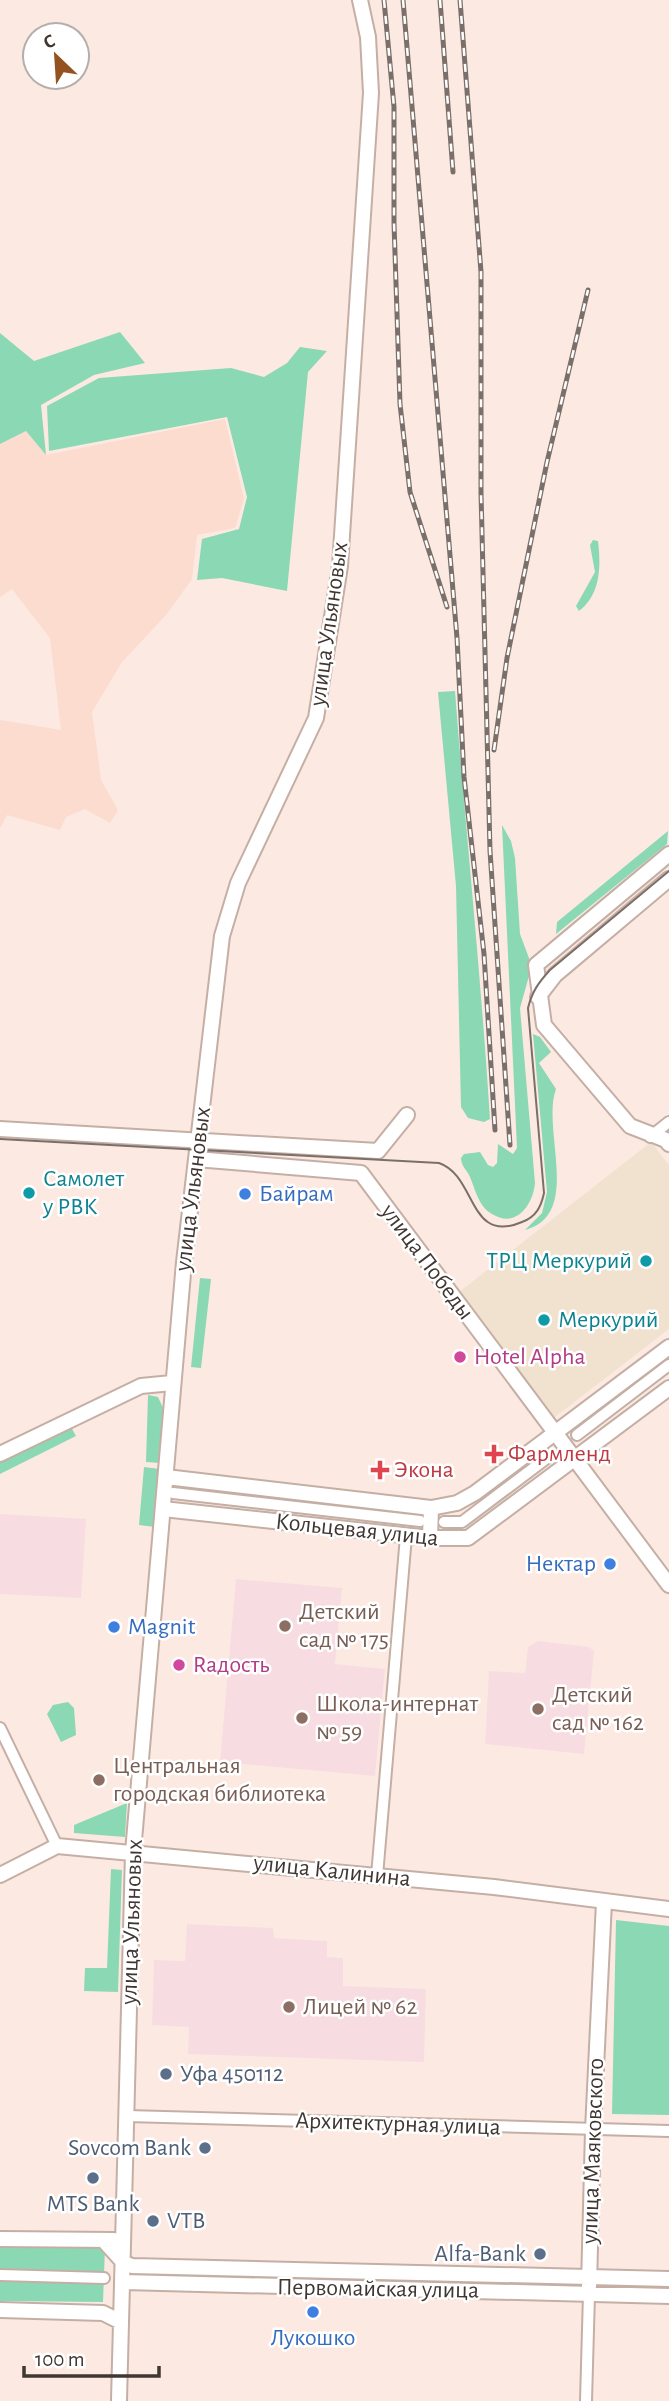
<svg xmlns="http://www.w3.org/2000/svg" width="669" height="2401" viewBox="0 0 669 2401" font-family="'Alegreya Sans',sans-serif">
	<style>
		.commercial { fill: #f0e2cf }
		.built { fill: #fbdcce }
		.education { fill: #f7dde2 }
		.green { fill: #8bd8b5 }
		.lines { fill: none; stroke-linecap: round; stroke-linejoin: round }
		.street-casing { stroke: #c5afa5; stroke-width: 14 }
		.secondary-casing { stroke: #c5afa5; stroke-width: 18 }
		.street { stroke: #fff; stroke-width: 10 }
		.secondary { stroke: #fff; stroke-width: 14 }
		.tram { stroke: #7b6f6a; stroke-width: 2 }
		.rail-casing { stroke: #7b6f6a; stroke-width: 5 }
		.rail { stroke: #fff; stroke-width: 2.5; stroke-dasharray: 8; stroke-linecap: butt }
		.culture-dot { fill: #0f9aa8; stroke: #fff; stroke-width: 2.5 }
		.shop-dot { fill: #3f7fe0; stroke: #fff; stroke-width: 2.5 }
		.hotel-dot { fill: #d1479c; stroke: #fff; stroke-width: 2.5 }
		.health-dot { fill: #e0444e; stroke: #fff; stroke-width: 2.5 }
		.education-dot { fill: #8d6e63; stroke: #fff; stroke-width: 2.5 }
		.service-dot { fill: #5c6f8a; stroke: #fff; stroke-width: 2.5 }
		.labels { text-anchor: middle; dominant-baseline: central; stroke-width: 5; stroke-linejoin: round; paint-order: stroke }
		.street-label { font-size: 24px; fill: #403733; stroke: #fff }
		.culture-label { font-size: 24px; fill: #0d838f; stroke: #fff; text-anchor: start }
		.shop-label { font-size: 24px; fill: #366cbe; stroke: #fff; text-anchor: start }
		.hotel-label { font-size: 24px; fill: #b23c85; stroke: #fff; text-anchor: start }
		.health-label { font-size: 24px; fill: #be3a42; stroke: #fff; text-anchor: start }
		.education-label { font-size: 24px; fill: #785e54; stroke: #fff; text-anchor: start }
		.service-label { font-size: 24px; fill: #4e5e75; stroke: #fff; text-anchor: start }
	</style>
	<rect width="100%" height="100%" fill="#fceae2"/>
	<path class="commercial" d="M651,1142l18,23v164l-114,88 -96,-125z"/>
	<path class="built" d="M225,419l19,80 -9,29 -38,7 -5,44 -26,36 -44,47 -30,50 9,68 17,30 -8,13 -25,-14 -19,8 -6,13 -53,-15 -7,13v-108l61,10 -11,-92 -38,-49 -12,8v-153l26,-13 20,24z"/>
	<path class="education" d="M0,1514l86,5 -5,79 -81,-4z
		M236,1579l106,9 -7,76 50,5 -10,107 -155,-14z
		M538,1641l51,6 5,4 -10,103 -99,-10 4,-73 36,2 3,-26z
		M187,1924l86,4 1,10 53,3v16l16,1v28l83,3 -2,73 -236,-8 1,-27 -37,-2 2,-65 31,1z"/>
	<path class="green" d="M120,332l25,31 -51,12 -53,30 5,50 -20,-24 -26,13v-111l34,28z
		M300,347l27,4 -19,21 -21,219 -65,-13 -25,2 5,-41 37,-10 8,-32 -20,-80 -178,34 -2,-45 52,-28 132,-10 33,9 23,-14z
		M593,540l5,1c3,24 3,54 -19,70l-3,-5 19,-34 -5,-27z
		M455,691c11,143 26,285 35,428l-6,3 -16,-4 -7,-11 -5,-221 -18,-194z
		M502,825l9,16 4,17 5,76 9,24v18l-9,32 15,175c-2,22 -19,46 -43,31 -13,-7 -17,-25 -22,-37 -3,-7 -9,-11 -9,-19l3,-4 16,-2 8,13 5,2 4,-4 1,-19 15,10 4,-6z
		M668,831l-1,13 -111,90 1,-12z
		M533,1034l7,3 11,15 -12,11 17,26c-15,40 27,126 -31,141l17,-17 5,-21z
		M200,1278l11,1 -10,89 -10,-1z
		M148,1395l10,2 6,13 -4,53 -14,-1z
		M71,1427l5,9 -76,38v-11z
		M144,1467l16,2 -5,58 -16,-2z
		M68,1702l6,6 2,27 -15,7 -14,-28 6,-9z
		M127,1803l-2,34 -51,-4v-8z
		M111,1869l11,1 -4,122 -34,-1 1,-23h22z
		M616,1920l53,6v189l-57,-1z
		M0,2244l105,4 -2,54 -103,-1z"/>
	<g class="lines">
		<g class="street-casing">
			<path id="street" d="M650,1137l19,-15
				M577,1435l92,-70
				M173,1493l247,28
				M444,1522h18l89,-67
				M0,1728l57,118
				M377,1876l29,-340
				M127,2116l542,15
				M0,2275l104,3
				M586,2401l3,-107"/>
		</g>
		<g class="secondary-casing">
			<path id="secondary" d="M669,854l-133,111 8,60 86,101 36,14 3,4
				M538,997l17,-22 114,-96
				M0,1129l378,22 29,-36
				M196,1159l165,14 308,412
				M0,1454l141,-68 31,-3
				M166,1477l265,31 26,-5 18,-10 194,-146
				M163,1509l267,29h38l201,-150
				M430,1538l1,-30
				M0,1875l57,-29 437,41 175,22
				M0,2239l114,1
				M105,2242l19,21 8,3 537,13
				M124,2282l545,14
				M589,2286l4,-156 11,-228
				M0,2310l103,3 18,9
				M119,2401l14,-549 51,-590 38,-326 16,-53 78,-165 24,-152 31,-473 -3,-56 -8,-37"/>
		</g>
		<use href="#street" class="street"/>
		<use href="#secondary" class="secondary"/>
		<path class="tram" d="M0,1139l439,24c38,13 29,82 83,59 14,-5 19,-15 22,-29l-16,-185c4,-16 10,-25 22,-38l119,-99"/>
		<g class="rail-casing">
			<path id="rail" d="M384,0l10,107v116l6,181 10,88 37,115
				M403,0l54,638 7,139 20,177 11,176
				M440,0l13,172
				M460,0l21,272v221l9,358 20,294
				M494,750l13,-92 40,-196 41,-172"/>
		</g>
		<use href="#rail" class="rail"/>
	</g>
	<g class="culture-dot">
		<circle cx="29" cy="1193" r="7"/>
		<circle cx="646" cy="1261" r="7"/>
		<circle cx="544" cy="1320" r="7"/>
	</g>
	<g class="shop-dot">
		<circle cx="245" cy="1194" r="7"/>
		<circle cx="610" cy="1564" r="7"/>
		<circle cx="114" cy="1627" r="7"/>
		<circle cx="313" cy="2312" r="7"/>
	</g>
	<g class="hotel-dot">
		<circle cx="460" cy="1357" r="7"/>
		<circle cx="179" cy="1665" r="7"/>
	</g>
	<g class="health-dot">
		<path d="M490.5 1443.5h7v7h7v7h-7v7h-7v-7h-7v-7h7z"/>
		<path d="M376.5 1459.5h7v7h7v7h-7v7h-7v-7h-7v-7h7z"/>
	</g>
	<g class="education-dot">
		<circle cx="285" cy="1626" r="7"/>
		<circle cx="538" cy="1709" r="7"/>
		<circle cx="302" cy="1718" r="7"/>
		<circle cx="99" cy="1780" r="7"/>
		<circle cx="289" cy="2007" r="7"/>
	</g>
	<g class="service-dot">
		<circle cx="166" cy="2074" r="7"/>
		<circle cx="205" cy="2148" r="7"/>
		<circle cx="93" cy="2178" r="7"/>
		<circle cx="153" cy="2221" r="7"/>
		<circle cx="540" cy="2254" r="7"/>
	</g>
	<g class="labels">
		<g class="street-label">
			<text transform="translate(329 624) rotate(-82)">улица Ульяновых</text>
			<text transform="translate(193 1189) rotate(-83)">улица Ульяновых</text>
			<text transform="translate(427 1262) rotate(53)">улица Победы</text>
			<text transform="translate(357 1530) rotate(6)">Кольцевая улица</text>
			<text transform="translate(332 1871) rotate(6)">улица Калинина</text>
			<text transform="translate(132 1922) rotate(-88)">улица Ульяновых</text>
			<text transform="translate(398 2124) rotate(2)">Архитектурная улица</text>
			<text transform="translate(593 2151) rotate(-88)">улица Маяковского</text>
			<text transform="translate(378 2289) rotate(1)">Первомайская улица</text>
		</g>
		<g class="culture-label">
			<text x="43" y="1179">Самолет<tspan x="43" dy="28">у РВК</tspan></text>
			<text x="632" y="1261" text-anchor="end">ТРЦ Меркурий</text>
			<text x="558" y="1320">Меркурий</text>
		</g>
		<g class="shop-label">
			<text x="259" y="1194">Байрам</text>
			<text x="596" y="1564" text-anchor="end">Нектар</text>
			<text x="128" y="1627">Magnit</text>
			<text x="313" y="2338" text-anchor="middle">Лукошко</text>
		</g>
		<g class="hotel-label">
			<text x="474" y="1357">Hotel Alpha</text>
			<text x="193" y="1665">Rадость</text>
		</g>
		<g class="health-label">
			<text x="508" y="1454">Фармленд</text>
			<text x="394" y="1470">Экона</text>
		</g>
		<g class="education-label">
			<text x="299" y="1612">Детский<tspan x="299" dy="28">сад № 175</tspan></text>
			<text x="552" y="1695">Детский<tspan x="552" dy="28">сад № 162</tspan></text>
			<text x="316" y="1704">Школа-интернат<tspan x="316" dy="28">№ 59</tspan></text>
			<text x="113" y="1766">Центральная<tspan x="113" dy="28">городская библиотека</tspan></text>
			<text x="303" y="2007">Лицей № 62</text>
		</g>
		<g class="service-label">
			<text x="180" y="2074">Уфа 450112</text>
			<text x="191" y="2148" text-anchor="end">Sovcom Bank</text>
			<text x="93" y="2204" text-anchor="middle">MTS Bank</text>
			<text x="167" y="2221">VTB</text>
			<text x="526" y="2254" text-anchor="end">Alfa-Bank</text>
		</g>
	</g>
	<g transform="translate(56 56) rotate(335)"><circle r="33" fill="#ffffff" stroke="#b3afad" stroke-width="2"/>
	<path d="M0-5L12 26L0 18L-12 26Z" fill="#945220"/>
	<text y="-10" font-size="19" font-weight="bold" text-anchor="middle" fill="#403733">С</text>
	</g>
	<path d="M24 2366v10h135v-10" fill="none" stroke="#403733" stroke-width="3.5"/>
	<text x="35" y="2366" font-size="21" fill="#403733" stroke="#ffffff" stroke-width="5" paint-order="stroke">100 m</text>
</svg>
